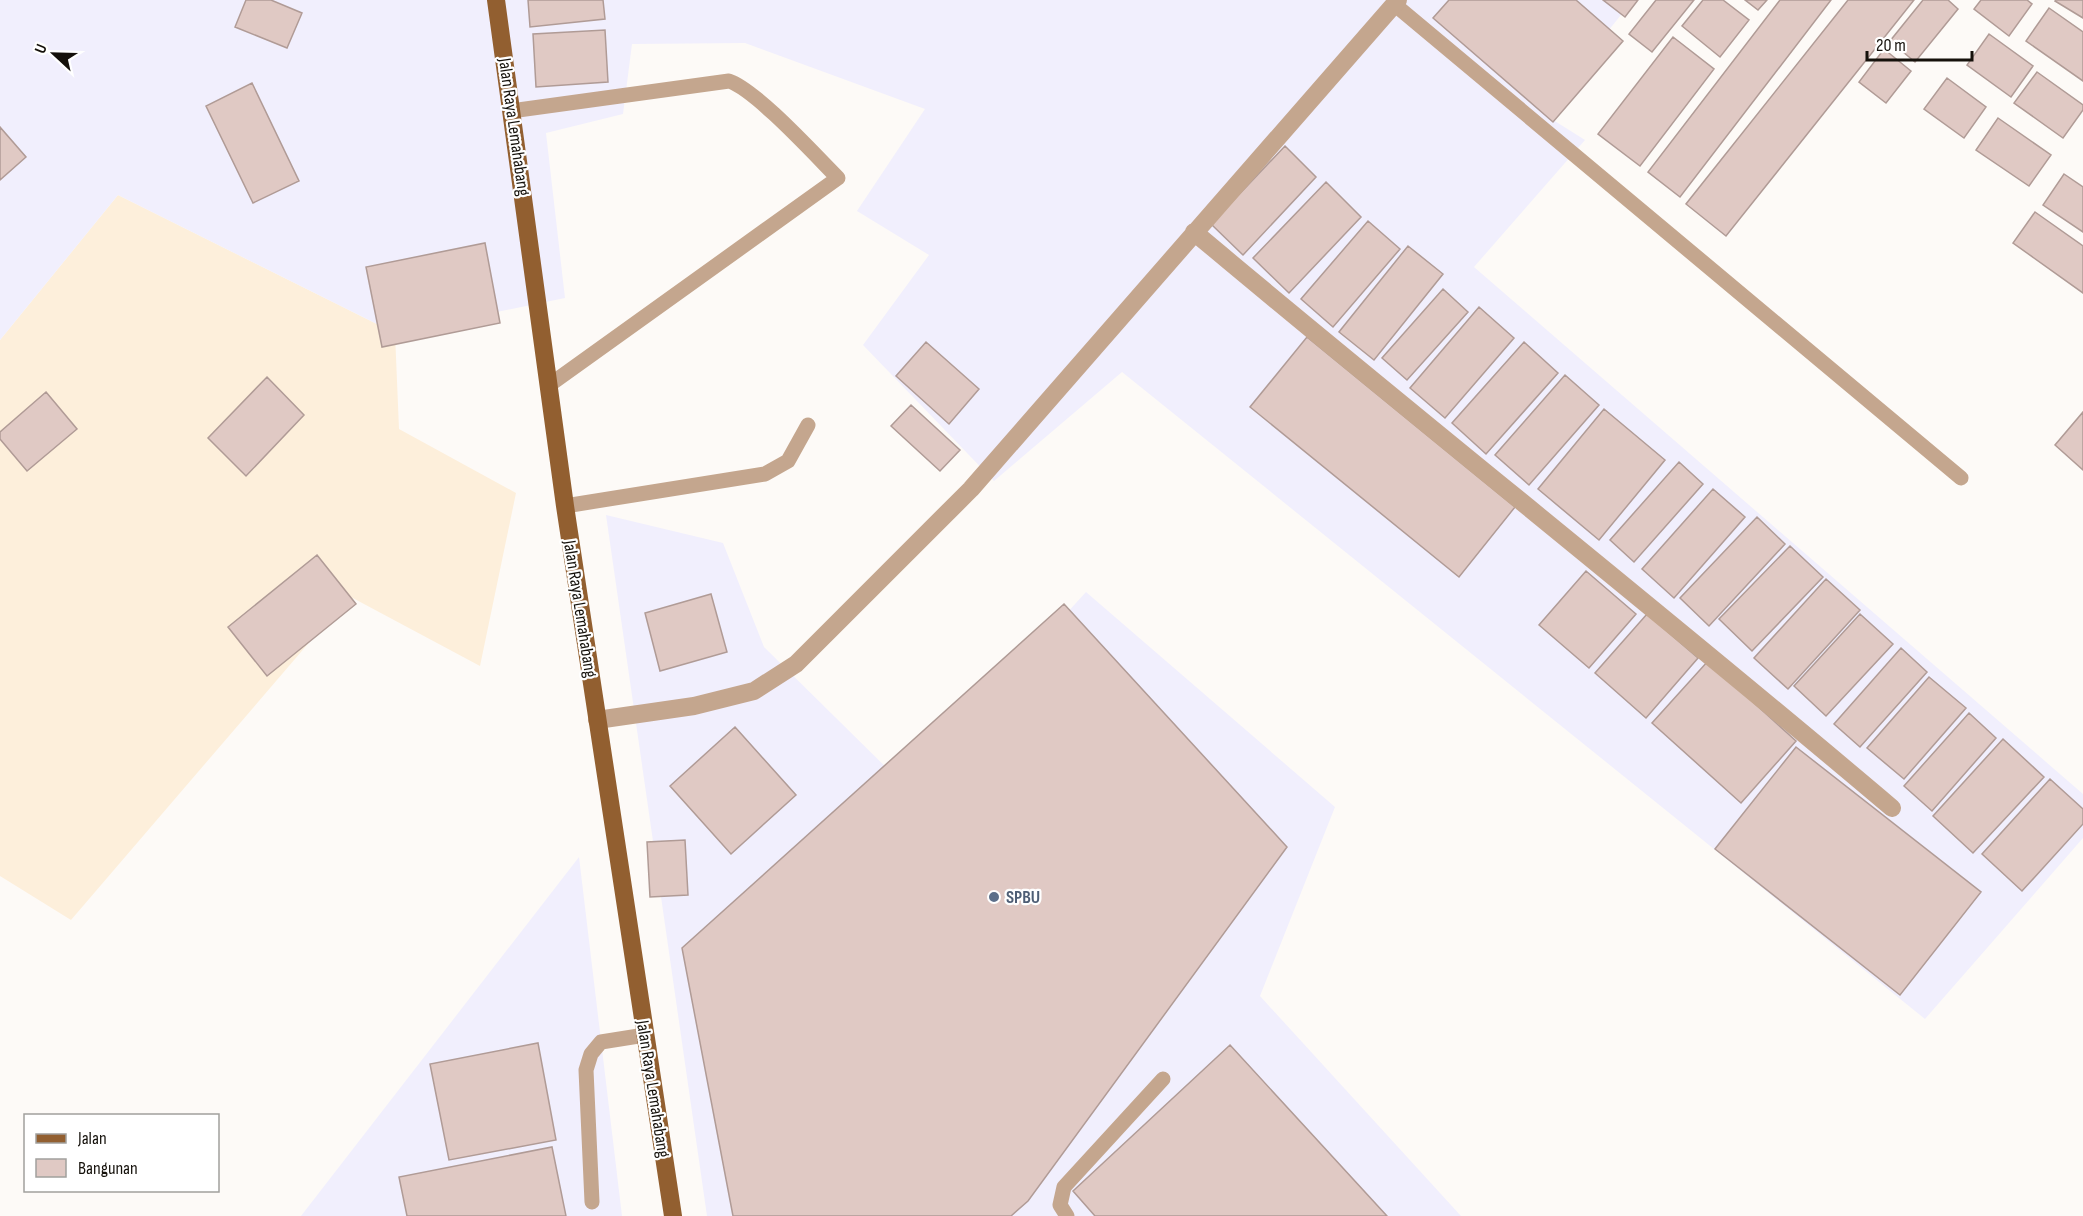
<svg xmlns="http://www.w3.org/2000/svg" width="2083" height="1216" viewBox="0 0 2083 1216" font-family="'Sofia Sans Condensed',sans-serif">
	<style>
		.commercial { fill: #fdefdb }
		.industrial { fill: #f1effd }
		.building { fill: #e0c9c4; stroke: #b09b96; stroke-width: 1.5 }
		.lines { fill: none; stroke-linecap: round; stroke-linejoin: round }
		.service { stroke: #c4a68e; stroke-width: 15 }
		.minor { stroke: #c4a68e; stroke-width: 18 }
		.primary { stroke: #925f30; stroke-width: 18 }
		.service-dot { fill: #5c6f8a; stroke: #fff; stroke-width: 2 }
		.labels { text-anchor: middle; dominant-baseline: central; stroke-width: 4.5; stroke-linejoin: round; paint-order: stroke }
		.street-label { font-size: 18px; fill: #15110b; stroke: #fff }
		.service-label { font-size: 18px; font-weight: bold; fill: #4e5e75; stroke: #fff; text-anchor: start }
	</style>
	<rect width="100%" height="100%" fill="#fdfaf7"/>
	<path class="commercial" d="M118,195l277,138 4,96 117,64 -36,173 -131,-70 -278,324 -71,-44v-536z"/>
	<path class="industrial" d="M0,0h1633l-91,113 43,27 -111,127 609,527v44l-158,181 -803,-647 -128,109 -131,-136 66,-90 -72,-44 68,-102 -180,-66 -113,1 -9,70 -77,19 19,165 -170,35 -277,-138 -118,145z
		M606,515l117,28 41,104 143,141 179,-196 249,215 -75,189 201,220h-754z
		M579,857l43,359h-321z"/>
	<path class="building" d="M246,0h25l31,13 -15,35 -52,-21z
		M528,0h75l2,19 -75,8z
		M1449,0h127l47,41 -70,81 -120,-104z
		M1603,0h35l-13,17z
		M1656,0h38l-42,52 -23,-18z
		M1703,0h20l26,20 -29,37 -38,-31z
		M1745,0h22l-9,10z
		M1780,0h51l-151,197 -32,-25z
		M1848,0h66l-188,236 -40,-32z
		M1923,0h25l10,9 -43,53 -25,-21z
		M1981,0h46l5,4 -23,32 -35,-27z
		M2056,0h27v18l-28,-17z
		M2049,8l34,24v49l-57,-40z
		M605,30l3,52 -72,5 -3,-53z
		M1989,34l44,32 -22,31 -44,-32z
		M1673,37l41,32 -74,97 -42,-32z
		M1884,49l27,22 -25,32 -27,-21z
		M2037,72l46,33v5l-20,28 -49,-35z
		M1947,78l39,29 -22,31 -40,-29z
		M252,83l47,98 -46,22 -47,-97z
		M1998,118l53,37 -22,31 -53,-36z
		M0,127l26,30 -26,23z
		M1285,146l31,31 -73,78 -32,-31z
		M2064,174l19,13v45l-40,-27z
		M1326,182l35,35 -72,76 -36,-35z
		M2035,212l48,34v47l-70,-50z
		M1368,221l32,28 -67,78 -32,-28z
		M485,243l15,80 -118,24 -16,-80z
		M1408,246l35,28 -69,86 -35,-28z
		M1443,289l25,23 -61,68 -25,-22z
		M1479,307l35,31 -69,80 -35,-30z
		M1307,337l208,170 -56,70 -209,-170z
		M926,342l53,47 -30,35 -53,-48z
		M1524,342l34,31 -72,81 -34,-31z
		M1565,375l34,30 -70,80 -34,-30z
		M267,377l37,38 -58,61 -38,-38z
		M46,392l31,37 -50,42 -27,-32v-7z
		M911,405l49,45 -20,21 -49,-45z
		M1604,409l61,51 -66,80 -61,-51z
		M2083,412v58l-28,-25z
		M1679,462l24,22 -69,78 -24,-22z
		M1713,489l32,28 -71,81 -32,-29z
		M1757,517l28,27 -76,82 -29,-28z
		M1790,546l33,31 -71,74 -33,-32z
		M317,555l39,49 -89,72 -39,-49z
		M1586,571l50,43 -47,54 -50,-43z
		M1826,579l34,31 -72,79 -34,-31z
		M711,594l16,58 -67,19 -15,-58z
		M1064,604l223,243 -259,354 -17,15h-278l-51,-268z
		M1647,614l51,44 -52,60 -51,-45z
		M1860,614l33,30 -67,72 -32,-30z
		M1901,648l26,24 -67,75 -26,-23z
		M1708,661l88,80 -55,62 -89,-80z
		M1929,677l37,31 -62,71 -37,-31z
		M1969,713l27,25 -64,73 -28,-25z
		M735,727l61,68 -65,59 -61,-68z
		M2003,739l41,38 -71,76 -40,-37z
		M1796,747l185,145 -81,103 -185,-146z
		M2050,779l33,30v15l-61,67 -40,-37z
		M685,840l3,55 -38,2 -3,-55z
		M538,1043l18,97 -107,20 -19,-96z
		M1230,1045l157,171h-292l-22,-25z
		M552,1147l14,69h-159l-8,-39z"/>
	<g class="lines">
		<path class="service" d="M1394,4l567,474
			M511,111l218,-30c27,9 86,74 109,97l-290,208
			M565,506l200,-32 23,-13 20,-36
			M592,1202l-6,-132 5,-16 10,-12 44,-7
			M1067,1216l-7,-11 4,-18 99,-108"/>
		<path class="minor" d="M1194,232c231,194 468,381 698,576
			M597,720l97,-14 60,-15 42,-27 175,-175 427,-489"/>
		<path class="primary" d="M496,0l69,506 108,710"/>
	</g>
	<circle class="service-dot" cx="994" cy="897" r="6"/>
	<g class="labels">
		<g class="street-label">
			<text transform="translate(514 127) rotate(82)">Jalan Raya Lemahabang</text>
			<text transform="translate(580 609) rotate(81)">Jalan Raya Lemahabang</text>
			<text transform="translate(653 1089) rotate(81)">Jalan Raya Lemahabang</text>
		</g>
		<g class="service-label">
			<text x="1006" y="897">SPBU</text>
		</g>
	</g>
	<rect x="24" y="1114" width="195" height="78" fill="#ffffff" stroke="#a1a09d" stroke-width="1.5"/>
	<rect x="36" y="1134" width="30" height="9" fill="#925f30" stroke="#a1a09d" stroke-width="1.5"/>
	<text x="78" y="1144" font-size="18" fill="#15110b">Jalan</text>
	<rect x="36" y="1159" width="30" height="18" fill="#e0c9c4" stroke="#a1a09d" stroke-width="1.5"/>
	<text x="78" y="1174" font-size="18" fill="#15110b">Bangunan</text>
	<g transform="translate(54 54) rotate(292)" stroke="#ffffff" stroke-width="4.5" paint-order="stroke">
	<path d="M0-4.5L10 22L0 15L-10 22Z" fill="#15110b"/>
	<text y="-9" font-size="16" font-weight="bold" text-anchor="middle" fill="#15110b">U</text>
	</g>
	<path d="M1867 51v9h105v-9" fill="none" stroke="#15110b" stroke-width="3"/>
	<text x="1876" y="51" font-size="18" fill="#15110b" stroke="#ffffff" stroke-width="4.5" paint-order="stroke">20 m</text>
</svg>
